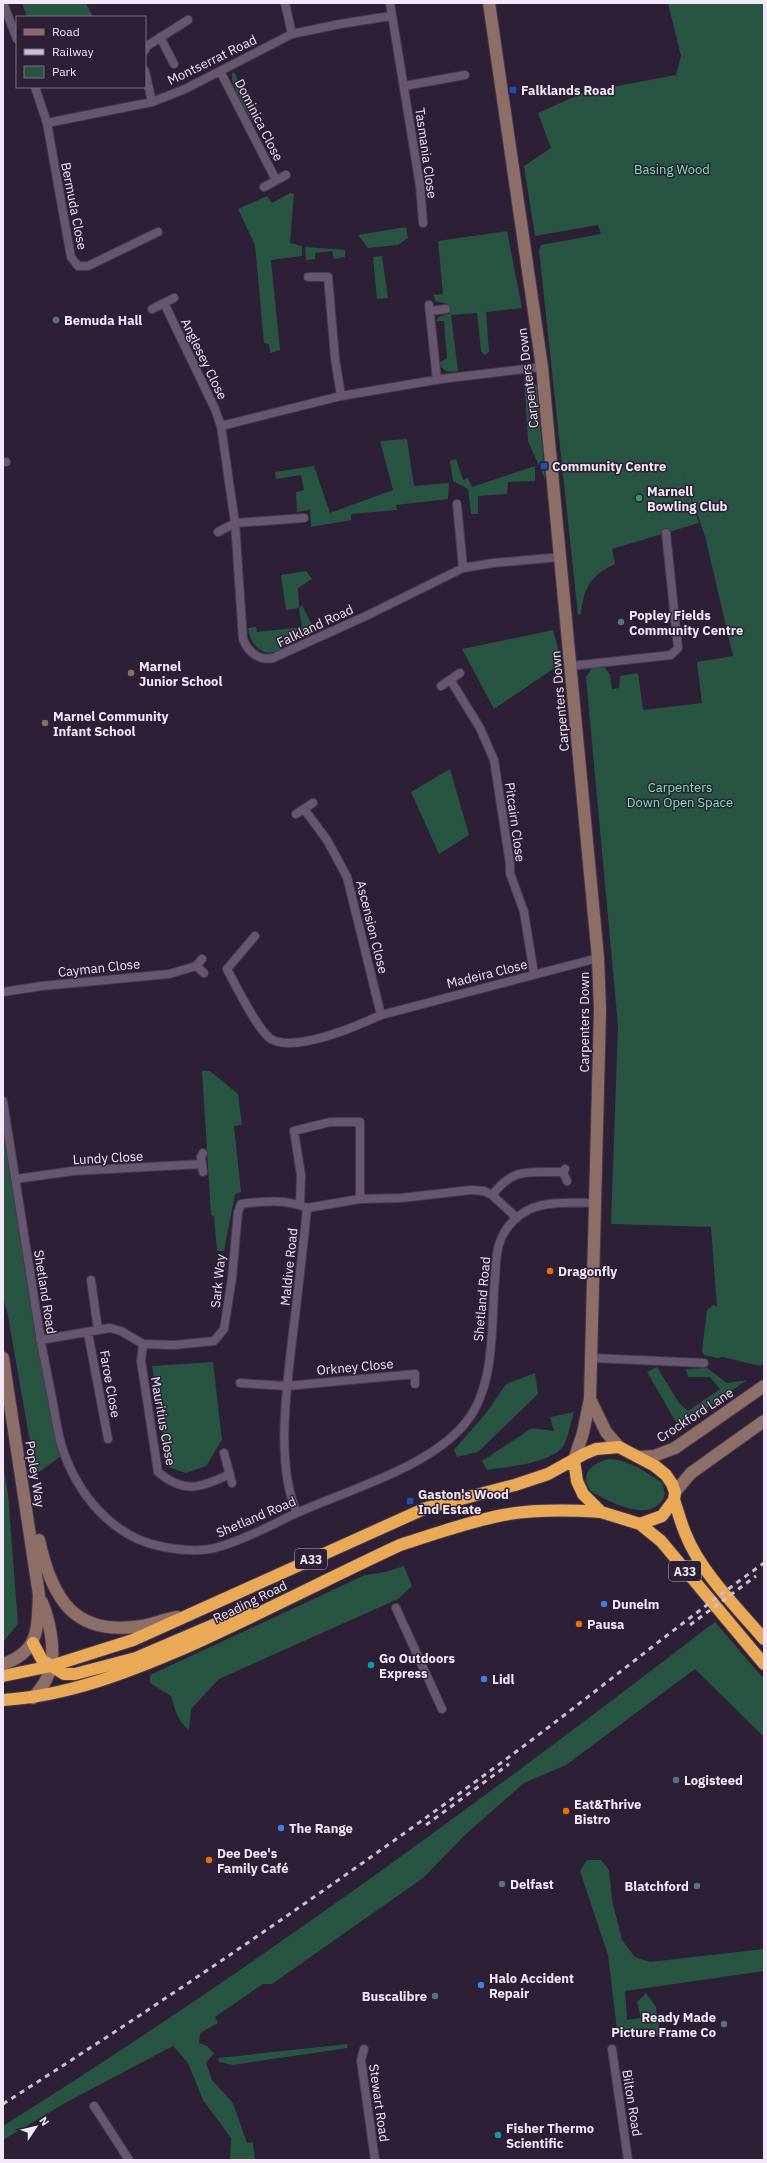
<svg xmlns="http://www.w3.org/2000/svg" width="767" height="2163" viewBox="0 0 767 2163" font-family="'IBM Plex Sans',sans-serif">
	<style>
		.green { fill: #285541 }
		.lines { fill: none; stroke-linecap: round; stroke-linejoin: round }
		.street-casing { stroke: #46394c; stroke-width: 10 }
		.secondary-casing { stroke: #46394c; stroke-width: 14 }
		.highway-casing { stroke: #46394c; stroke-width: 14 }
		.street { stroke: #665670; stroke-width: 8 }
		.secondary { stroke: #8e6f68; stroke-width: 12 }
		.highway { stroke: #eaa956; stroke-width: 12 }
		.rail { stroke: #cbc0d0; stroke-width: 3; stroke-dasharray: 5 5; stroke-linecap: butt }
		.transit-dot { fill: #1a4fb4; stroke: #2d1f35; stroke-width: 1.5 }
		.service-dot { fill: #5c6f8a; stroke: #2d1f35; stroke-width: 1.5 }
		.leisure-dot { fill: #2e9e5b; stroke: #2d1f35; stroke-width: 1.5 }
		.education-dot { fill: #8d6e63; stroke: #2d1f35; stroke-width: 1.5 }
		.food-dot { fill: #e8710a; stroke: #2d1f35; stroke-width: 1.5 }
		.shop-dot { fill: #3f7fe0; stroke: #2d1f35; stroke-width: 1.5 }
		.culture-dot { fill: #0f9aa8; stroke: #2d1f35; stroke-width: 1.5 }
		.labels { text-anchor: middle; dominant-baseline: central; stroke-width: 3; stroke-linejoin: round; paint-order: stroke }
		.shield { fill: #2d1f35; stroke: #b7acbd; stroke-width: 1 }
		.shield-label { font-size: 12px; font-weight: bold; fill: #f2e8f7 }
		.street-label { font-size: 13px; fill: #f2e8f7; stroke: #2d1f35 }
		.poi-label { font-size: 13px; font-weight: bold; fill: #f2e8f7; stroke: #2d1f35; text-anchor: start }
		.park-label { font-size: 13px; fill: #75ebb6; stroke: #2d1f35 }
	</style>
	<rect width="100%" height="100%" fill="#2d1f35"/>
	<path class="green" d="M22,3h64l7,14h-66z
		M668,3h96v1360l-4,3 -37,-9 -6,1 -13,-3 -2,-4 5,-41 6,-5 4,2 -6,-80 -100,-3 7,-198 -32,-349 6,-9h13l5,7 2,14 7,-1 1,-12 18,-3 5,37 59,-7 -5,-41 36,-6 -28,-120 -23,-64 17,51 -87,26 3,15c-25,12 -31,23 -34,50l-3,1 -39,-365 2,-5 60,-11 -3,-9 -63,11 -11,-70 27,-18 -13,-35 47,-21 91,-17 5,-19z
		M234,72l26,49 -6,1 -3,-3c-6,-11 -21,-35 -19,-46z
		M290,193l4,1 -4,49 12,3v10l-31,4 9,90 -10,3 -1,-9 -5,-1 -9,-98 -17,-36 29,-13 5,7z
		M406,227l2,11 -10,7 -30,3 -10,-13z
		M507,231l15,77 -36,4 3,40 -4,3 -4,-4 -4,-38 -26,2 7,56c-9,2 -14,1 -19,-8l8,-5 -3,-37h-8l4,-5 9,-2 -1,-10 -12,-3 -3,-6 10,-1 -5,-53z
		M305,247l40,3v7l-11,2 -2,-8 -17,2v6l-9,1z
		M382,256l6,42 -11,1 -4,-42z
		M524,376l13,10 8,93 -17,-38z
		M407,439l7,47 35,-3 -1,16 -52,6 1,5 -46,4v6l-40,7 -1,-17 -13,2 -1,-20 8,-2 -3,-15 -25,4 -1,-7 39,-6 16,47 63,-23 -13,-49z
		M456,459l7,21 5,-2 4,9 63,-21v15l-27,1 -1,12 -29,2v18h-7l-3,-25 -15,-8 -3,-20z
		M306,571l6,8 -14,9 1,20 -13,2 -5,-35z
		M302,605l13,26 -7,2 -26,13 -1,4c-19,8 -30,-4 -33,-22l8,-1 1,5 45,-5 -3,-18z
		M553,630l9,33 -68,46 -32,-60z
		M450,769l19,66 -30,19 -28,-62z
		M202,1071h8l28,23 4,31 -8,1 7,66 -6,2 -11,57h-7l-3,-35 -3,-1z
		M3,1101l62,352 -26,19 -4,-2 -28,-159 -4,-12z
		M213,1362l9,78 -16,26 -20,7 -18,-6 -16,-101z
		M657,1367l22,36 9,8 32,-22 -10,-12h-22l-2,-8 21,-1 20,15 20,-3 -62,43 -9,-1 -29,-50z
		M535,1373l3,21 -60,58 -21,5 -3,-7 32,-37 20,-29z
		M574,1412c-3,10 -5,21 -9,31 -8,20 -59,24 -78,27l-5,-9 50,-33 22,3 -4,-14z
		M610,1459c20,1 36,13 52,24l3,11c-10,32 -55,8 -73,-2 -15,-17 1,-30 18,-33z
		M3,1464l5,30 10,130 -15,18z
		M404,1566l8,20 -14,13 -179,80 -28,30 -2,21c-12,-9 -14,-21 -18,-34l-21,-13v-8l215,-100 20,-3z
		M715,1622l49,57v58l-69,-68 -129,96 -42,18 -57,50 -44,45 -151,106h-9l-48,33 3,6 -18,10 -1,10 8,3 7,7 -8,10 6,17 21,23 14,40 6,-1 2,18h-25l1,-22 -28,-38 -15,-37 -15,-17 -108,57 -62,37v-14c247,-155 481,-327 712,-504z
		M587,1860h14l8,10 3,30 10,40 13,17 15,5 114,-13v22l-139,20 2,29 14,-2 -4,-16 9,-9 10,14 4,27 -9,5 -5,-8 -29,-1 -9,-75 -28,-84z
		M348,2044l-1,4 -114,17 -14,-3 -1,-4z"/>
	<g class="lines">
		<g class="street-casing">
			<path id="street" d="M3,3l14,36
				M285,3l7,31
				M390,3l30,183 3,37
				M160,37l14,27
				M145,50l2,-4 41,-26
				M145,71l7,31
				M220,71l56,109
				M404,86l61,-11
				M35,87l12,36 24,134 7,9h10l70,-34
				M47,123l105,-21 33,-13 107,-55 48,-10 51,-8
				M264,187l22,-12
				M308,277h20l7,81 6,38
				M164,303l51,106 6,17
				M429,305l8,75
				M152,309l22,-11
				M430,311l16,-2
				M542,367l-101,12 -100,17 -120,30 14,97 8,116c5,13 16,22 30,19l95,-43 95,-47 30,-5 68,-6
				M3,462h3
				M457,504l6,64
				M218,532l17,-9 69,-5
				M571,666l100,-11 7,-7 -12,-115
				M451,681l29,47 14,32 16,104v9l14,39 10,62
				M441,686l19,-13
				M304,809l23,31 20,37 34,138
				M296,814l17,-11
				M255,936l-28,33c8,15 31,62 44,70 24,14 86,-13 110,-24l217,-57
				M202,959l-6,7 8,7
				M3,992l39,-6 127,-12 27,-8
				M3,1101c11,68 21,135 32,203 4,28 9,56 15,84 4,18 6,38 11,56 15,49 51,94 103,103 16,3 35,5 51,1 25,-7 50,-19 73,-31 54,-26 142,-48 179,-96 29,-37 24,-98 28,-143 1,-15 1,-32 9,-45 5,-9 15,-18 24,-23 20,-10 46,-7 68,-7
				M203,1153l-2,4 2,15
				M565,1169l-2,3 4,9
				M16,1179l57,-8 129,-7
				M492,1195c23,-29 37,-22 71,-23
				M300,1205l1,-30 -7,-44 36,-9h30v77
				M307,1208l53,-9 41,-1 70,-8 13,1 8,4 25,23
				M91,1280l7,50
				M88,1333l20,106
				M40,1340l70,-12 11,3 22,13 31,1 40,-4 10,-12 8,-51 6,-66 3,-8c22,-3 46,-5 66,4
				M143,1344l-2,17 17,111c26,22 43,16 72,2
				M592,1358l112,5
				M240,1383l47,3 128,-12v10
				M224,1453l8,30
				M297,1513c-22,-49 -10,-128 -4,-180 5,-42 10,-83 14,-125
				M396,1608l46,101
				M364,2049l-3,11 14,100
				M612,2049l16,111
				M94,2106l35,54"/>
		</g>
		<g class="secondary-casing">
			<path id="secondary" d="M489,3l53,364 56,591 2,52 -10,389 -7,34 -9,27
				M3,1358l36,237c-2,34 1,56 -36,69
				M590,1399l16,33 13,15
				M638,1457l16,-1 21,-8 89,-62
				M675,1492l16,-19 73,-52
				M39,1540c13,59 35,97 103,86 12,-2 23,-7 35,-9
				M33,1698c8,-9 16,-20 18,-32 4,-19 -2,-47 -9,-64"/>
		</g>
		<g class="highway-casing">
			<path id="highway" d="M674,1500c4,11 7,24 12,35 14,36 53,75 78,104
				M640,1524l21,17 103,123
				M33,1643l9,17 22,14h11l61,-16 110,-47
				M3,1676l48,-10 82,-26 293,-132 89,-23 33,-11 36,-20 12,-5 23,-2 36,19 11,9 6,9 3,8 -1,8 -12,16 -22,8 -39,-12 -18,-18 -6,-13 -3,-21
				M3,1700c65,-4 126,-28 186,-54 71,-32 140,-68 211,-101 34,-11 68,-23 103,-30 32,-6 66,-5 98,-3"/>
		</g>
		<use href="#street" class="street"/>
		<use href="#secondary" class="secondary"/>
		<use href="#highway" class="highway"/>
		<path class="rail" d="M690,1625l66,-49
			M426,1825l83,-61
			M3,2104c176,-112 347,-229 514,-353 83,-62 163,-128 247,-188"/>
	</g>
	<g class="transit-dot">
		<rect x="509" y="86" width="8" height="8" rx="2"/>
		<rect x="540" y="462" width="8" height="8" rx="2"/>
		<rect x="406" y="1497" width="8" height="8" rx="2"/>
	</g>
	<g class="service-dot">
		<circle cx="56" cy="320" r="4"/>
		<circle cx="621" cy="622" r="4"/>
		<circle cx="676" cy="1780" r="4"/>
		<circle cx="502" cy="1884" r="4"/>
		<circle cx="697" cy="1886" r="4"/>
		<circle cx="435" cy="1996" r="4"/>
		<circle cx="724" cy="2024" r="4"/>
	</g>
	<circle class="leisure-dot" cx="639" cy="498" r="4"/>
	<g class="education-dot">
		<circle cx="131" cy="673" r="4"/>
		<circle cx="45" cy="723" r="4"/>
	</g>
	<g class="food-dot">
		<circle cx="550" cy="1271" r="4"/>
		<circle cx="579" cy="1624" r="4"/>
		<circle cx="566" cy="1811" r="4"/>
		<circle cx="209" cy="1860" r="4"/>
	</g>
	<g class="shop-dot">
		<circle cx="604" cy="1604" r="4"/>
		<circle cx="484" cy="1679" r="4"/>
		<circle cx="281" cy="1828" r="4"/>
		<circle cx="481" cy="1985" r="4"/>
	</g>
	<g class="culture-dot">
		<circle cx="371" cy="1665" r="4"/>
		<circle cx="498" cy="2135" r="4"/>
	</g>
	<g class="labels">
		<g class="shield">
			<rect x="295" y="1549" width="32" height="20" rx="3"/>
			<rect x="669" y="1561" width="32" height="20" rx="3"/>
		</g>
		<g class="shield-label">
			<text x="311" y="1559">A33</text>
			<text x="685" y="1571">A33</text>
		</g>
		<g class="street-label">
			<text transform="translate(212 60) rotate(-26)">Montserrat Road</text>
			<text transform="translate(259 120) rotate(63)">Dominica Close</text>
			<text transform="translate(426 153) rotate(82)">Tasmania Close</text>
			<text transform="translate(74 206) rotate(79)">Bermuda Close</text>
			<text transform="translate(204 359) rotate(64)">Anglesey Close</text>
			<text transform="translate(528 378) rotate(-97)">Carpenters Down</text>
			<text transform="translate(315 626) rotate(-25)">Falkland Road</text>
			<text transform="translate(560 701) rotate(-95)">Carpenters Down</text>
			<text transform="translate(515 822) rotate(82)">Pitcairn Close</text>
			<text transform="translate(372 927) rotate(76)">Ascension Close</text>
			<text transform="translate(99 968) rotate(-6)">Cayman Close</text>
			<text transform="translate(487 974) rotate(-14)">Madeira Close</text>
			<text transform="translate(584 1022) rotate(-90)">Carpenters Down</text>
			<text transform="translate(108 1158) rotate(-3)">Lundy Close</text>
			<text transform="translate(289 1267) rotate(-84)">Maldive Road</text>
			<text transform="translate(218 1281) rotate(-84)">Sark Way</text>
			<text transform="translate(45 1292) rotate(81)">Shetland Road</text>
			<text transform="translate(482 1299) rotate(-85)">Shetland Road</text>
			<text transform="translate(355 1367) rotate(-5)">Orkney Close</text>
			<text transform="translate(110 1384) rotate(80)">Faroe Close</text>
			<text transform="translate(695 1415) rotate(-33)">Crockford Lane</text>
			<text transform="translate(163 1421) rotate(80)">Mauritius Close</text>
			<text transform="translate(35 1474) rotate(81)">Popley Way</text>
			<text transform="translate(256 1517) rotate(-23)">Shetland Road</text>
			<text transform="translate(250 1602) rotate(-26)">Reading Road</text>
			<text transform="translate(379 2103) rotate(82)">Stewart Road</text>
			<text transform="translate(632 2103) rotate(81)">Bilton Road</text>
		</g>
		<g class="poi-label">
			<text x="521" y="90">Falklands Road</text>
			<text x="64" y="320">Bemuda Hall</text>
			<text x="552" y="466">Community Centre</text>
			<text x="647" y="491">Marnell<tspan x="647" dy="15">Bowling Club</tspan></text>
			<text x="629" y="615">Popley Fields<tspan x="629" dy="15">Community Centre</tspan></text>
			<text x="139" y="666">Marnel<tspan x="139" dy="15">Junior School</tspan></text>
			<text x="53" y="716">Marnel Community<tspan x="53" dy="15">Infant School</tspan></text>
			<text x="558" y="1271">Dragonfly</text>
			<text x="418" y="1494">Gaston's Wood<tspan x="418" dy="15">Ind Estate</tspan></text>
			<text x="612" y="1604">Dunelm</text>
			<text x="587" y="1624">Pausa</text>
			<text x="379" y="1658">Go Outdoors<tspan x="379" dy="15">Express</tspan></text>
			<text x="492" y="1679">Lidl</text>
			<text x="684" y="1780">Logisteed</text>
			<text x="574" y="1804">Eat&amp;Thrive<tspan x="574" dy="15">Bistro</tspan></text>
			<text x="289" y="1828">The Range</text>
			<text x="217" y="1853">Dee Dee's<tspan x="217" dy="15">Family Café</tspan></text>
			<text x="510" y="1884">Delfast</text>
			<text x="689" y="1886" text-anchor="end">Blatchford</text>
			<text x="489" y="1978">Halo Accident<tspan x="489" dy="15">Repair</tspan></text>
			<text x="427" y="1996" text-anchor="end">Buscalibre</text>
			<text x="716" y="2017" text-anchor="end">Ready Made<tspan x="716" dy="15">Picture Frame Co</tspan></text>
			<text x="506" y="2128">Fisher Thermo<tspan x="506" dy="15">Scientific</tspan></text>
		</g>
		<g class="park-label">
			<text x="672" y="169">Basing Wood</text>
			<text x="680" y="787">Carpenters<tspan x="680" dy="15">Down Open Space</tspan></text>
		</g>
	</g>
	<rect width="767" height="2163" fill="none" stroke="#f2e8f7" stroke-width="8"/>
	<rect x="16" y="16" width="130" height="72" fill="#2d1f35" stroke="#7c6f83"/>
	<rect x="24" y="29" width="20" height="6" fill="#8e6f68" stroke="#7c6f83"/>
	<text x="52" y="36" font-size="12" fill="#f2e8f7">Road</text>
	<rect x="24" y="49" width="20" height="6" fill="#cbc0d0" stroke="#7c6f83"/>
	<text x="52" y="56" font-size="12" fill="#f2e8f7">Railway</text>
	<rect x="24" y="66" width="20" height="12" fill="#285541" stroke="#7c6f83"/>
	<text x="52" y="76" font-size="12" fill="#f2e8f7">Park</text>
	<g transform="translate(36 2127) rotate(55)" stroke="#2d1f35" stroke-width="3" paint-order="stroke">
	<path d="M0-3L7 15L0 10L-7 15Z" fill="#f2e8f7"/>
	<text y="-6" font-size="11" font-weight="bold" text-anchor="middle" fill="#f2e8f7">N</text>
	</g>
</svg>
